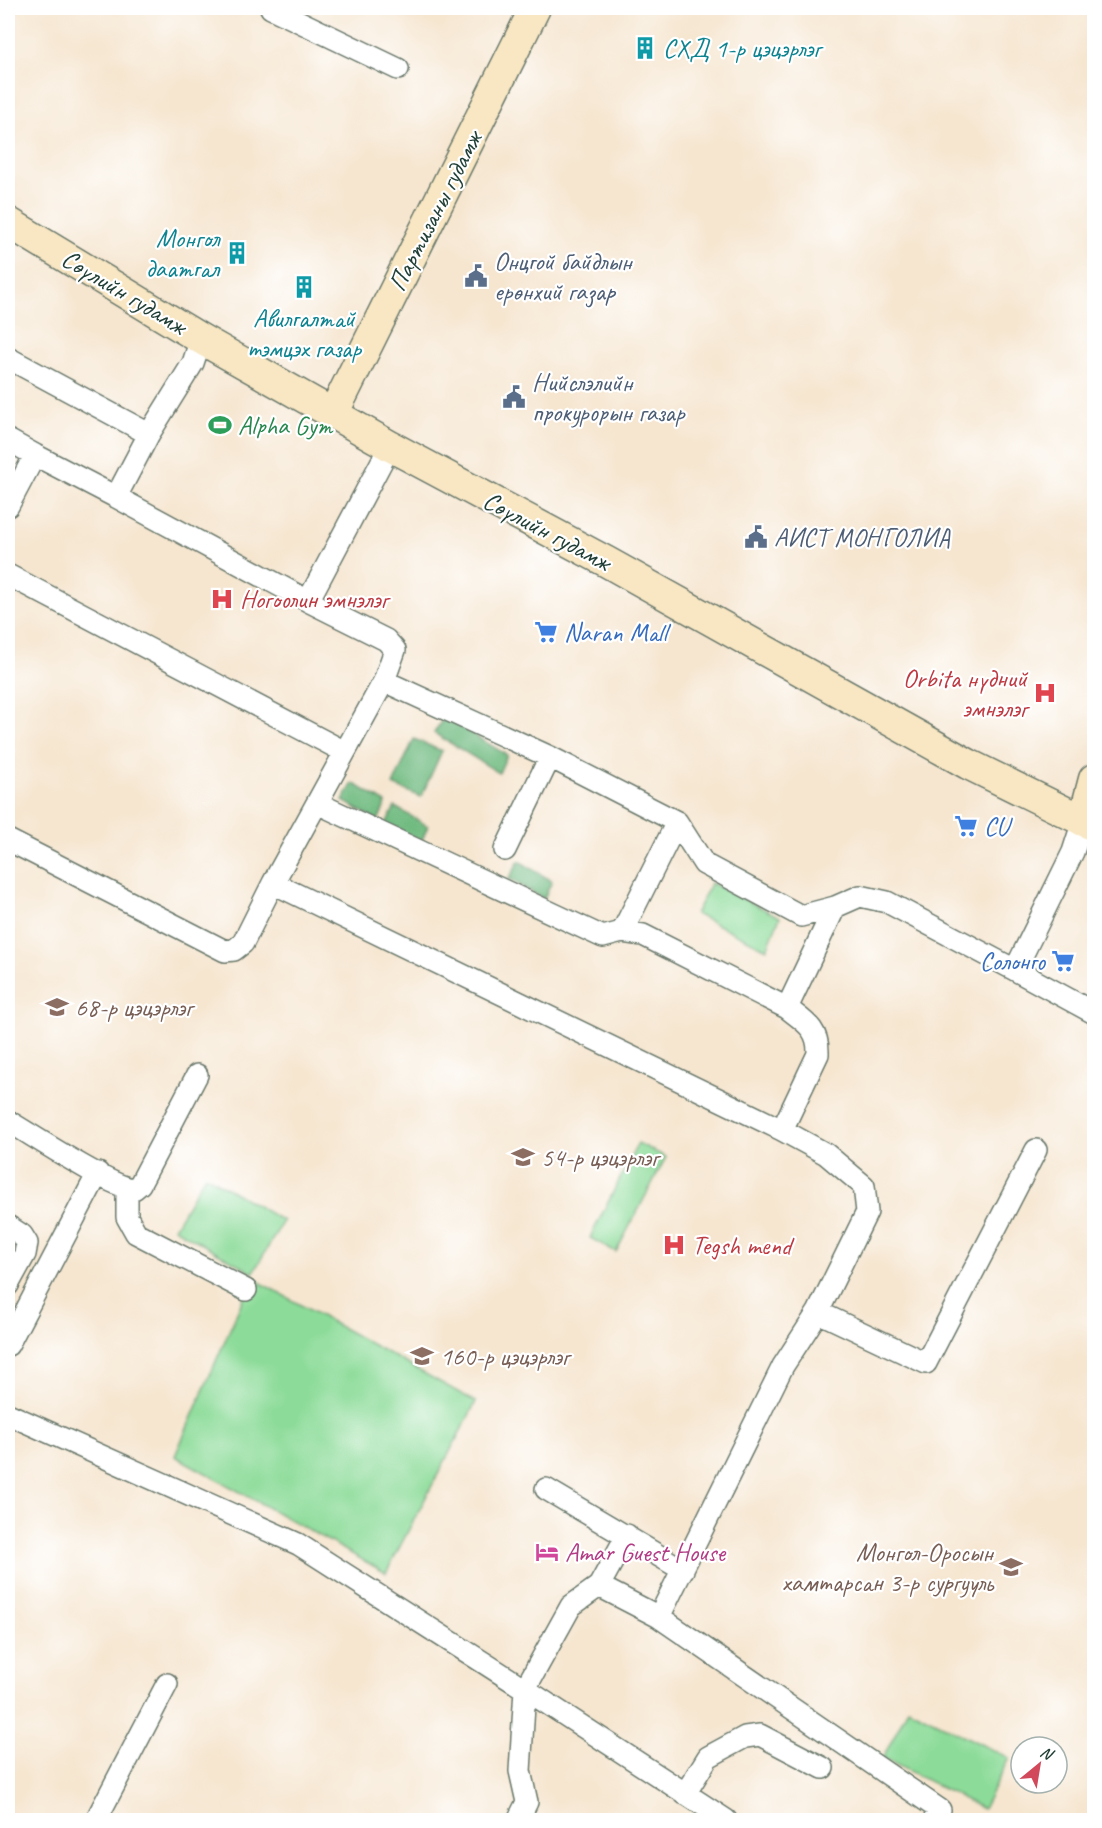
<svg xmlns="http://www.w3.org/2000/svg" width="1102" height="1828" viewBox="0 0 1102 1828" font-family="Caveat,sans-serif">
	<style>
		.green { fill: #8cdb99; stroke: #568c66; stroke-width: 1.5 }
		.forest { fill: #71bb81; stroke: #487c5a; stroke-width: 1.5 }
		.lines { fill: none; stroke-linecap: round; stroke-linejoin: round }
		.minor-casing { stroke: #6a786b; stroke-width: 24 }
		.secondary-casing { stroke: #6a786b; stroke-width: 33 }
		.minor { stroke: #fff; stroke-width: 21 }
		.secondary { stroke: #f9e7c3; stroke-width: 30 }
		.labels { text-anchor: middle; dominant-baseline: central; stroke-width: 4.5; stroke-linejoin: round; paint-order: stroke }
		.culture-label { font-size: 26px; fill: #0d838f; stroke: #fff; text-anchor: start }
		.street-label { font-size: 26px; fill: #1f3d34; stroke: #fff }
		.service-label { font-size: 26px; fill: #4e5e75; stroke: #fff; text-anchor: start }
		.leisure-label { font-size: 26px; fill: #27864d; stroke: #fff; text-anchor: start }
		.health-label { font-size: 26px; fill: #be3a42; stroke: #fff; text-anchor: start }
		.shop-label { font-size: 26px; fill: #366cbe; stroke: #fff; text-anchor: start }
		.education-label { font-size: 26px; fill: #785e54; stroke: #fff; text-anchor: start }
		.hotel-label { font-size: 26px; fill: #b23c85; stroke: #fff; text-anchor: start }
	</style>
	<rect width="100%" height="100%" fill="#fff"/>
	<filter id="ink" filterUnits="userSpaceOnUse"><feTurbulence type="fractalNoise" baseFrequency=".0167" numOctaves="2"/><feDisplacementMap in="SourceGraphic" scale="12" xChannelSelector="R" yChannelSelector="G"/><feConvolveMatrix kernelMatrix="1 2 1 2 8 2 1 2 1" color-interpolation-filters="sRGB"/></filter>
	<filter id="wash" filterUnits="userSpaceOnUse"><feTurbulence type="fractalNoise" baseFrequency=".008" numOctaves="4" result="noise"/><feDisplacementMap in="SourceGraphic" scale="24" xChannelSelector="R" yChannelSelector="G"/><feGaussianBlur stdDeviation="1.35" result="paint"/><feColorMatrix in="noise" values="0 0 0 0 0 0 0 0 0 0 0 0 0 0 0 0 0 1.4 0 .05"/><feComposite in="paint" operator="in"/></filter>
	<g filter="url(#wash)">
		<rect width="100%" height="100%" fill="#f6e6d0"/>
		<path class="green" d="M711,883l69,34 -13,32 -72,-35z
			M638,1143l28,14 -50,95 -26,-14z
			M205,1175l78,46 -30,52 -79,-45z
			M252,1278l224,124 -90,171 -211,-117z
			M908,1708l101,50 -26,51 -100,-51z"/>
		<path class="forest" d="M444,717l63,38 -8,18 -65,-40z
			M414,739l28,12 -21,46 -28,-12z
			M353,783l33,20 -8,18 -35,-20z
			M395,807l33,19 -8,19 -35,-20z
			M519,861l33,20 -8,18 -35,-20z"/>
	</g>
	<g filter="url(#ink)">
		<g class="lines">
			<g class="minor-casing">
				<path id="minor" d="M271,8l127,61
					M8,358l141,76 -33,63 192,104 82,-155
					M149,434l44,-71 8,-24
					M8,440l27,15
					M8,506l27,-51 81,42
					M8,575l337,177
					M384,681l166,76 127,65 27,42 97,52 34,-9 25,-11 27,6 128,68
					M317,803l286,134 19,-5 21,3 144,73
					M1083,821l-10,31 -58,118 79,43
					M8,840l217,111 9,-1 9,-7 30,-60 111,-202 11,-31 -9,-10 -78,-39
					M505,850l45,-93
					M273,883l509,247 44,24 38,32 3,26 -49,100 -35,54 -124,251 281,193 -6,10
					M622,932l55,-110
					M8,1121c24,14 104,67 126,68l6,-5 57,-109
					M782,1130l36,-76c1,-25 -13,-32 -31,-46l48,-101
					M127,1189v28l9,16 110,57
					M8,1226l14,9 5,8 -2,11 -17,31
					M818,1312l108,51 110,-213
					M8,1345l90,-172
					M8,1414l290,130 227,145 46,-83 28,-20 60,31
					M546,1489l137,81
					M599,1586l28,-51
					M685,1794l23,-37 37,-20 15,-2 63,33
					M96,1820l71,-136
					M518,1820l9,-18 -7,-31 5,-82 201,131"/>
			</g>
			<g class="secondary-casing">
				<path id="secondary" d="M8,222l193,117 189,107 217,116 361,202 126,62
					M333,414l202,-406
					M1083,821l11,-42"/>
			</g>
			<use href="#minor" class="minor"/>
			<use href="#secondary" class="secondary"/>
		</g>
	</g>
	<defs>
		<g id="building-bare" transform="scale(1.8)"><path d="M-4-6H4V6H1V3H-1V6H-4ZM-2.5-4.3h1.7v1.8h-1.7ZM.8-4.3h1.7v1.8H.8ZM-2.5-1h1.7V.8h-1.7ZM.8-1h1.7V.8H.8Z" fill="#0f9aa8" stroke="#fff" stroke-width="2.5" paint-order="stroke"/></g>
		<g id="civic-bare" transform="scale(1.8)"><path d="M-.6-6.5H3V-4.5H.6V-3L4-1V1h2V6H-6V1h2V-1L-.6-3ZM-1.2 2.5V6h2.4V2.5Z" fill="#5c6f8a" stroke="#fff" stroke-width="2.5" paint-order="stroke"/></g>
		<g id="stadium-bare" transform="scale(1.8)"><path d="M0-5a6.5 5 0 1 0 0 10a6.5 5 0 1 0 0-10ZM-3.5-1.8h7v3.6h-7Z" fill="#2e9e5b" stroke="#fff" stroke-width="2.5" paint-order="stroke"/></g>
		<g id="hospital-bare" transform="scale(1.8)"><path d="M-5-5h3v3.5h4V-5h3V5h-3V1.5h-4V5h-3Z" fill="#e0444e" stroke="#fff" stroke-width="2.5" paint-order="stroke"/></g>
		<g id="supermarket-bare" transform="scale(1.8)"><path d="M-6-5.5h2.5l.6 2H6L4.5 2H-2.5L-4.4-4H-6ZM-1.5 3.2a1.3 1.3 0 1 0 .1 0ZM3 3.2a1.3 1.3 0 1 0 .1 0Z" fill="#3f7fe0" stroke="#fff" stroke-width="2.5" paint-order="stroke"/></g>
		<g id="school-bare" transform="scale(1.8)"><path d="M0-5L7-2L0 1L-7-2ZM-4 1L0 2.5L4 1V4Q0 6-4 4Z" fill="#8d6e63" stroke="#fff" stroke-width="2.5" paint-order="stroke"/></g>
		<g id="hotel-bare" transform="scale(1.8)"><path d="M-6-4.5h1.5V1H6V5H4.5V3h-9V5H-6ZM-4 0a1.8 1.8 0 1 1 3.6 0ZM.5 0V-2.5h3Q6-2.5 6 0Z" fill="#d1479c" stroke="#fff" stroke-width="2.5" paint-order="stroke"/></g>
	</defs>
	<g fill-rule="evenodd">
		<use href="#building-bare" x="645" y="48"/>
		<use href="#building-bare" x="237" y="253"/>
		<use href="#civic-bare" x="476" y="276"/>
		<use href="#building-bare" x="304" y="287"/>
		<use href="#civic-bare" x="514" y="397"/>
		<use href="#stadium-bare" x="220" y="425"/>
		<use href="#civic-bare" x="756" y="537"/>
		<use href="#hospital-bare" x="222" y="599"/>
		<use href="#supermarket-bare" x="546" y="632"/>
		<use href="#hospital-bare" x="1045" y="693"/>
		<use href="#supermarket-bare" x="966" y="826"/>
		<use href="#supermarket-bare" x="1063" y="961"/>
		<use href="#school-bare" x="57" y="1007"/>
		<use href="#school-bare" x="523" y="1157"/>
		<use href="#hospital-bare" x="674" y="1245"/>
		<use href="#school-bare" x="422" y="1356"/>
		<use href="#hotel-bare" x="547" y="1552"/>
		<use href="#school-bare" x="1011" y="1567"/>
	</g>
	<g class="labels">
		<g class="culture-label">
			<text x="663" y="48">СХД 1-р цэцэрлэг</text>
			<text x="219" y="238" text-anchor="end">Монгол<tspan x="219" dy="30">даатгал</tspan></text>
			<text x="304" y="318" text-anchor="middle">Авилгалтай<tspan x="304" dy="30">тэмцэх газар</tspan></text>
		</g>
		<g class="street-label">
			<text transform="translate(435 211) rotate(-63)">Партизаны гудамж</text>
			<text transform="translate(124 292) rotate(31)">Сөүлийн гудамж</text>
			<text transform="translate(547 531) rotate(28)">Сөүлийн гудамж</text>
		</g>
		<g class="service-label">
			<text x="494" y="261">Онцгой байдлын<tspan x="494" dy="30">ерөнхий газар</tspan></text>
			<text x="532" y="382">Нийслэлийн<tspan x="532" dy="30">прокурорын газар</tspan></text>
			<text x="774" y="537">АИСТ МОНГОЛИА</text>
		</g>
		<g class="leisure-label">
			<text x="238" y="425">Alpha Gym</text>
		</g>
		<g class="health-label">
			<text x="240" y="599">Ногоолин эмнэлэг</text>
			<text x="1027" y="678" text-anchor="end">Orbita нүдний<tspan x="1027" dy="30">эмнэлэг</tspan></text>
			<text x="692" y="1245">Tegsh mend</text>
		</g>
		<g class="shop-label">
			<text x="564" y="632">Naran Mall</text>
			<text x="984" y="826">CU</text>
			<text x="1045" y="961" text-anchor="end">Солонго</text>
		</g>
		<g class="education-label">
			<text x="75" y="1007">68-р цэцэрлэг</text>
			<text x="541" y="1157">54-р цэцэрлэг</text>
			<text x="440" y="1356">160-р цэцэрлэг</text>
			<text x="993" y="1552" text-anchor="end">Монгол-Оросын<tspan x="993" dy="30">хамтарсан 3-р сургууль</tspan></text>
		</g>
		<g class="hotel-label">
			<text x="565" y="1552">Amar Guest House</text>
		</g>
	</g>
	<rect width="1102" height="1828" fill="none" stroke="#fff" stroke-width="30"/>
	<g transform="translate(1039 1765) rotate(30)"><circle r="28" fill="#ffffff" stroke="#a5b1ae" stroke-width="1.5"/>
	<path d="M0-4.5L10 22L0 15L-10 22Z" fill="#d1495b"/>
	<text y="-9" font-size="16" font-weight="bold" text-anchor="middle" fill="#1f3d34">N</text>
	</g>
</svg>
